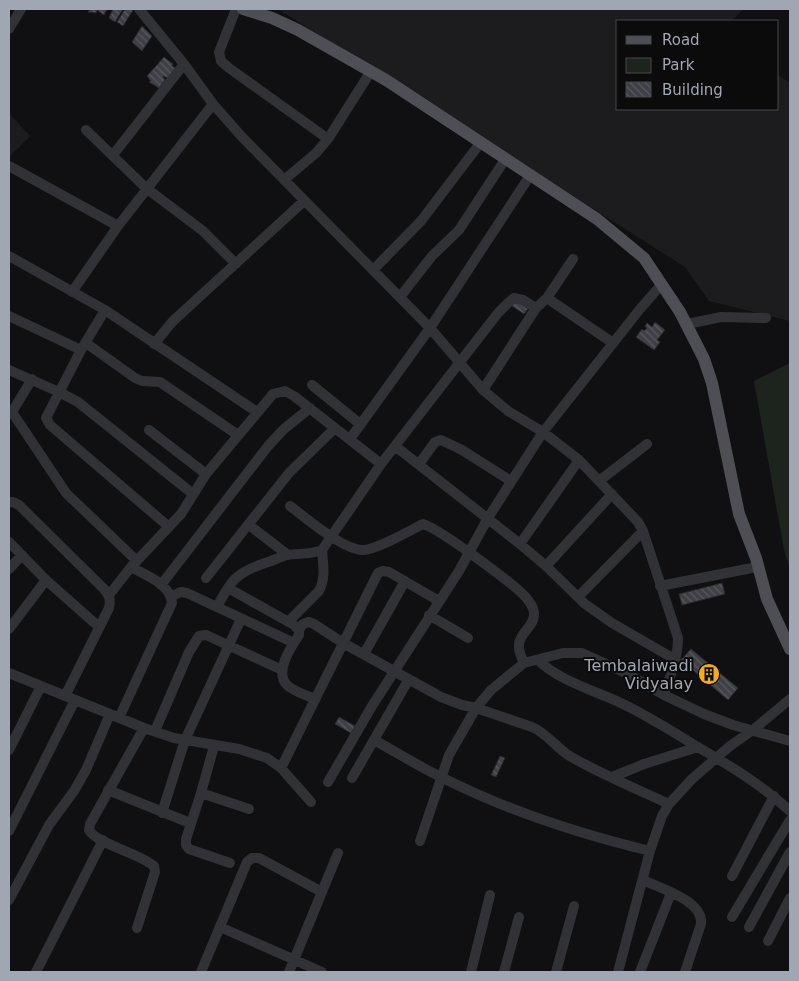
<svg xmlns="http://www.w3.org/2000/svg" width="799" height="981" viewBox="0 0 799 981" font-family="'DejaVu Sans',sans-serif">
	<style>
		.built { fill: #1c1c1e }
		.green { fill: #1d241d }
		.building { fill: url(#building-back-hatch); stroke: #2a2a2e }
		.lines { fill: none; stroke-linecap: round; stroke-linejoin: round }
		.minor { stroke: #313236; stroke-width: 10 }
		.major { stroke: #4d4f55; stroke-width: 12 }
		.labels { text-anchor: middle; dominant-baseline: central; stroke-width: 4; stroke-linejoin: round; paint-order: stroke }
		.poi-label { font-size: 16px; fill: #a1a7b2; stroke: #0b0b0c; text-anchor: end }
	</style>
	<defs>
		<pattern id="building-back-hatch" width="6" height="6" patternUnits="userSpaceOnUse" patternTransform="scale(1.25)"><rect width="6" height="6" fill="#3f4045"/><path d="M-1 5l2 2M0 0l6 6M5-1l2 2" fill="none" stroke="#58595d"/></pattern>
	</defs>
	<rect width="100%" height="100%" fill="#101012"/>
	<path class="built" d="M278,9h466l-13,12h-113v88h160v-34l12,8v238l-81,-20 -24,-34z
		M9,113l21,23 -20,20 -1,-2z"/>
	<path class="green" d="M790,363v206l-6,-19 -30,-169z"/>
	<path class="building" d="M90,9h8l-2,4 -8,-1z
		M99,9h8l-3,6 -6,-4z
		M113,9h10l-8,13 -6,-4z
		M125,9l8,1 -10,16 -6,-4z
		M142,26l10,10 -10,15 -10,-9z
		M164,57l9,7 -1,2 5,3 -9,9 -5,-2 2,4 -6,8 -10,-6 2,-1 -4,-5z
		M515,300l13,9 -4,5 -12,-8z
		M655,322l10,8 -8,10 3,2 -6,8 -18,-13 6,-8 2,2 3,-3 -2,-2 2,-3 5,4z
		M722,583l3,11 -43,11 -3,-11z
		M691,649l47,39 -10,12 -47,-40z
		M339,717l16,9 -4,7 -16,-9z
		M500,756l5,2 -9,19 -5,-2z"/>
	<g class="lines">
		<path class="minor" d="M139,9l45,55 29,40 30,34 187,190 53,62 25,21 35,21 36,28 59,62 5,9 35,107c0,20 -8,38 -14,57
			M236,9l-17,43 2,9 8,7 99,71
			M9,29l12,-20
			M86,130l60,58 57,43 33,33
			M113,155l71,-91
			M9,166l109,60
			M284,180l32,-27 12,-14 43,-68
			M9,256l96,54 152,102
			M373,270l48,-49 60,-79
			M72,292l46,-66 95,-122
			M400,297l32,-41 27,-26 47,-72
			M547,298l66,45
			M105,310l-24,40 -35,68 4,7 119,102
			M9,316l72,34
			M687,324l34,-7 45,1
			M86,343l49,35 7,3 18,1 78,53
			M154,344l19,-23 131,-120
			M9,370l50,22 19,10 115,92
			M312,385l48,39
			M483,390l53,-82 11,-10 26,-39
			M12,412l54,81 71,68
			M9,414l3,-2 20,-33
			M149,430l57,44
			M350,439l80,-111 101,-154
			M395,446l125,98 26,22 39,38 27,19 64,37
			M419,464l16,-22 6,-2 21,10 49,31
			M599,481l48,-37
			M9,502h4l6,3 85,84c5,6 7,10 5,19l-44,88
			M290,506c16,12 53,44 73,44 13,0 46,-19 60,-26 15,4 96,63 105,76 3,4 6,10 6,14 1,12 -15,19 -15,31 -1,6 3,13 5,18
			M249,525l39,30
			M9,542l37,38 53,47
			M520,544l59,-84
			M546,566l66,-72
			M9,569l13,-14
			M206,578l83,-105 46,-45
			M161,585l107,-139 16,-17 26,-21
			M660,586l97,-19
			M228,588l66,37 5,5v5c-8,12 -25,37 -12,50 7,7 19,10 28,14
			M109,595l22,-28 50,-53 25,-40 67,-80 12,-3 9,5 87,68
			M172,596l9,-4 6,1 107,50
			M578,597l65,-66
			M217,607c14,-27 19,-34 48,-44 7,-2 15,-6 22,-8 12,-2 23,0 35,-5l59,-86 117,-151 10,-10 6,-5 9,2 13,8
			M429,615l39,23
			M288,622l31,-31c7,-13 4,-27 3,-41
			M9,629l37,-49
			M299,630l4,-6 6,-2 5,2 29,19 98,54 21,8 14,3 56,19c14,6 23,19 36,28 32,19 67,33 101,49
			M364,654l41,-73
			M538,660c21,21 58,31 85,44 25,12 49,27 73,42 33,19 66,39 94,65
			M9,673l135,55 30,10 65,11 28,9 14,10 30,34
			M119,718l53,-115c-1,-19 -27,-28 -41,-36
			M155,731l34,-79 10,-16 7,-1 76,35
			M374,740c22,12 44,26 67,37 65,33 138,57 209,74
			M214,746l-13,47 -15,46v6l3,4 41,14
			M9,750l32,-64
			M281,768l97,-195 5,-2 6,1 50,29
			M612,777l32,-13 54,-17
			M352,778l57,-99
			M328,782l44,-76 87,-135 29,-53 55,-86 97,-123 22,-25
			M108,790l82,33
			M201,793l48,16
			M162,813l23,-73 56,-121
			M9,831l66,-131
			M420,841l29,-86 27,-47 15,-18 33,-27 39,-10h19l46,21 36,21 40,19 29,11 57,16
			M732,876l42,-80
			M643,880c17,8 61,21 58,44l-16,48
			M9,900l40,-75 25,-34 12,-21 24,-56
			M732,917l58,-97
			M220,927l102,45
			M749,927l41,-75
			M137,928l18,-56 -1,-6c-15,-13 -57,-22 -65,-36l1,-6 54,-96
			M768,941l22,-43
			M36,972l67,-132
			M201,972l46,-110 5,-4h7l63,34
			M289,972l49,-119
			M471,972l19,-77
			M504,972l15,-55
			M556,972l18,-66
			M618,972l32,-121 12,-35 7,-12 23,-25 38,-33 23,-16 37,-31
			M640,972l31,-79"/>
		<path class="major" d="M243,9l29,9 26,12 88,50 211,139 47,39 36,54 24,47 8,24 27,131 17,44 11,41 23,50"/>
	</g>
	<defs>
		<g id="building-disc" transform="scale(1.125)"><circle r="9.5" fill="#f0ab2a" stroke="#0b0b0c"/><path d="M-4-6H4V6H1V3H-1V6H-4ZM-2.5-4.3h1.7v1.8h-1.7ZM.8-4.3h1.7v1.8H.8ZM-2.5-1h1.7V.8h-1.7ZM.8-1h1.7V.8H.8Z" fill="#111"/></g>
	</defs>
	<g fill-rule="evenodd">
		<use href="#building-disc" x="709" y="674"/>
	</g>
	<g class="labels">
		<g class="poi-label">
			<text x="693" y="665">Tembalaiwadi<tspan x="693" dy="18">Vidyalay</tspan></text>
		</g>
	</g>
	<rect width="799" height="981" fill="none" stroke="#a1a7b2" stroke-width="20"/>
	<rect x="616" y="20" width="162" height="90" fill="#0b0b0c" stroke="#47494e"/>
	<rect x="626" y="36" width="25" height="8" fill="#4d4f55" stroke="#47494e"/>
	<text x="662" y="45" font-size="15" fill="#a1a7b2">Road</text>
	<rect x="626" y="58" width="25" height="15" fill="#1d241d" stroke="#47494e"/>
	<text x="662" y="70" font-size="15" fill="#a1a7b2">Park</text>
	<rect x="626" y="82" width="25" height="15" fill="url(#building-back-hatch)" stroke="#47494e"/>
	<text x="662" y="95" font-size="15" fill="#a1a7b2">Building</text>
</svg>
